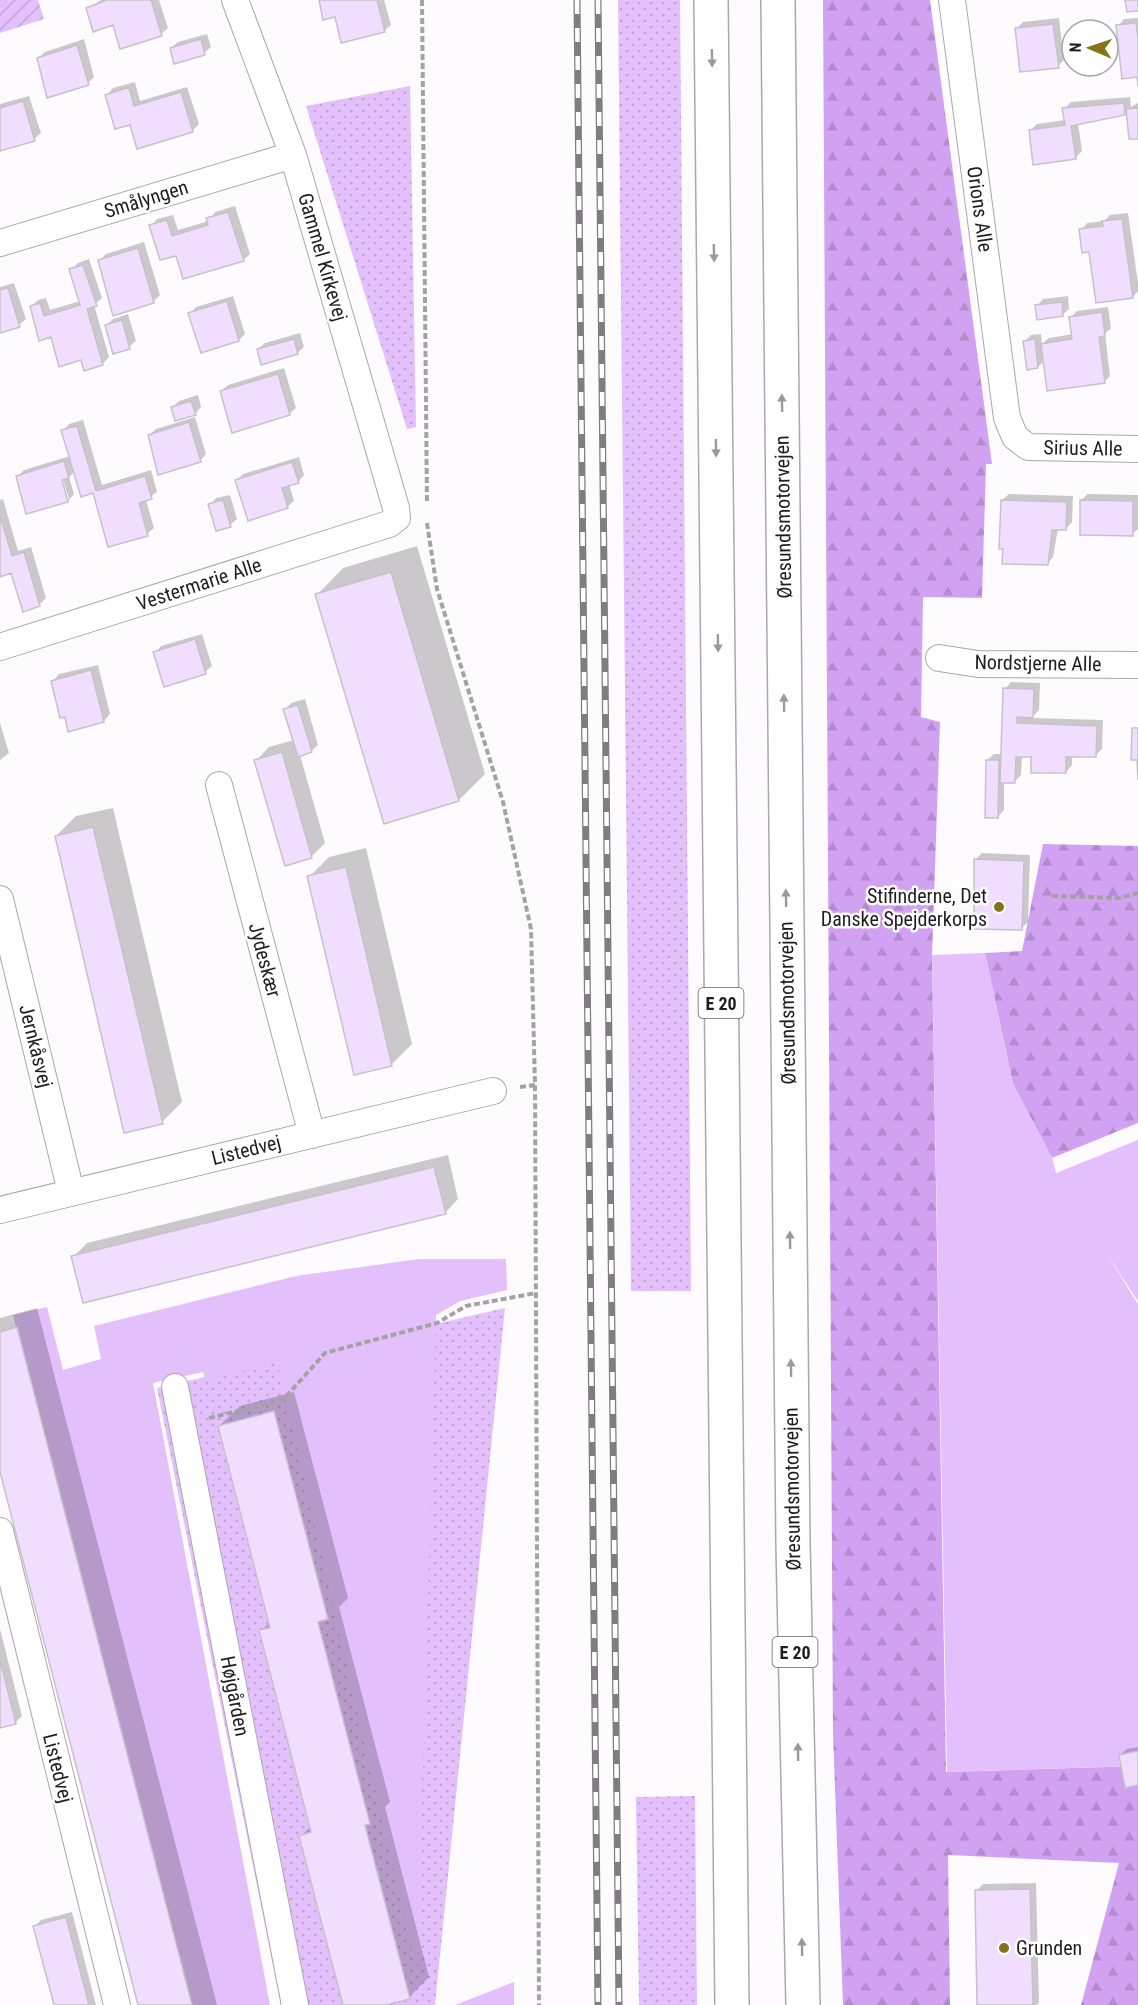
<svg xmlns="http://www.w3.org/2000/svg" width="1138" height="2005" viewBox="0 0 1138 2005" font-family="'Roboto Condensed',sans-serif">
	<style>
		.grass { fill: url(#grass-dots) }
		.forest { fill: url(#forest-firs) }
		.park { fill: #e3c0fb }
		.garden { fill: url(#garden-furrows) }
		.shadow { fill: #0003; fill-rule: evenodd }
		.building { fill: #f1deff; stroke: #c6c2ca; stroke-width: 1.5 }
		.lines { fill: none; stroke-linecap: round; stroke-linejoin: round }
		.street-casing { stroke: #aba7ae; stroke-width: 28 }
		.highway-casing { stroke: #aba7ae; stroke-width: 36 }
		.path { stroke: #a4a2a5; stroke-width: 4; stroke-dasharray: 6 3; stroke-linecap: butt }
		.street { stroke: #fff; stroke-width: 26 }
		.highway { stroke: #fff; stroke-width: 33 }
		.rail-casing { stroke: #7f7d80; stroke-width: 7 }
		.rail { stroke: #fff; stroke-width: 4.5; stroke-dasharray: 14; stroke-linecap: butt }
		.oneway { fill: #9a999b }
		.poi-dot { fill: #817517; stroke: #fff; stroke-width: 2 }
		.labels { text-anchor: middle; dominant-baseline: central; stroke-width: 5; stroke-linejoin: round; paint-order: stroke }
		.shield { fill: #fff; stroke: #626163; stroke-width: 1.5 }
		.shield-label { font-size: 18px; font-weight: bold; fill: #1f1d20 }
		.street-label { font-size: 20px; fill: #1f1d20; stroke: #fff }
		.poi-label { font-size: 20px; fill: #1f1d20; stroke: #fff; text-anchor: end }
	</style>
	<defs>
		<pattern id="grass-dots" width="8" height="8" patternUnits="userSpaceOnUse" patternTransform="scale(1.5)"><rect width="8" height="8" fill="#e3c0fb"/><path d="M2 2h.1M6 6h.1" fill="none" stroke="#c2a5d7" stroke-width="1.8" stroke-linecap="round"/></pattern>
		<pattern id="forest-firs" width="22" height="20" patternUnits="userSpaceOnUse" patternTransform="scale(1.5)"><rect width="22" height="20" fill="#d1a2f1"/><path d="M5 1l3.5 6h-7zM16 11l3.5 6h-7z" fill="#b38bce"/></pattern>
		<pattern id="garden-furrows" width="10" height="10" patternUnits="userSpaceOnUse" patternTransform="scale(1.5)"><rect width="10" height="10" fill="#e3c0fb"/><path d="M-1 1l2-2M0 10L10 0M9 11l2-2" fill="none" stroke="#c2a5d7"/></pattern>
	</defs>
	<rect width="100%" height="100%" fill="#fdfbfe"/>
	<path class="grass" d="M618,0h62l11,1291h-60z
		M410,86l6,341 -9,2 -101,-323z
		M505,1308l-70,697h-154l-124,-617z
		M695,1796l2,209h-58l-3,-208z"/>
	<path class="forest" d="M823,0h107l62,464h-6l-4,134 -59,-1 -2,120 19,5 -8,233 14,817 192,-6v239h-57l38,-142 -171,-8 2,150h-107l-10,-271z
		M1043,844l95,2v277l-86,35 -39,-74 -28,-131 37,-2z"/>
	<path class="park" d="M985,953l28,131 39,74 4,15 82,-33v161l-32,-48 32,51v462l-191,6 -15,-817z
		M419,1259h87l1,31 -47,11 -24,14 -19,659 -140,-613 -71,21 -3,-10 -50,11 117,622h-78l-179,-690 34,-8 16,63 38,-11 -7,-33 202,-50z
		M514,1982v23h-59z"/>
	<path class="garden" d="M0,0h38l6,19 -44,14z"/>
	<path class="shadow" d="M101,0h58l9,28 -7,6 -74,-25z
		M320,0h64l7,25 -7,6 -48,-16z
		M1059,18l5,42 -6,6 -41,-38 6,-6z
		M1138,18v58l-20,-50 6,-7z
		M207,34l4,13 -7,6 -33,-5 7,-6z
		M84,39l10,38 -6,6 -50,-25 7,-6z
		M135,82l5,19 47,-14 12,37 -7,7 -61,-8 -24,-28 6,-7z
		M29,96l12,37 -7,6 -34,10v-45z
		M1130,97l1,10 7,-4v34l-10,-27 -3,3 -47,10 4,28 -7,7 -44,-28 6,-6 28,-4 -1,-11 7,-7z
		M235,206l15,48 -7,6 -66,-6 -26,-28 6,-7 16,-4 5,15 31,-9 6,-9z
		M1128,213l10,70v8l-5,6 -42,-47 -10,-20 6,-7 17,-2 6,-6z
		M144,242l16,53 -7,7 -54,-41 7,-7z
		M89,259l13,39 -8,7 15,52 -7,7 -20,-6 -30,-23 -21,-28 7,-7 8,-2 4,12 30,-9 -9,-31 7,-7z
		M14,283l12,36 -7,6 -19,6v-44z
		M233,296l12,38 -6,6 -49,-26 6,-7z
		M1068,296l1,13 -7,6 -25,-9 6,-7z
		M1108,307l3,21 -6,6 5,42 -6,6 -59,-22 -7,7 -13,-26 6,-6 10,-1 1,10 7,-6 24,-4 -2,-17 6,-6z
		M128,314l8,27 -7,6 -22,-22 6,-6z
		M300,333l4,14 -7,6 -39,-4 7,-6z
		M284,368l12,40 -7,6 -68,-23 7,-6z
		M198,395l3,12 -6,7 -22,-7 6,-6z
		M195,417l11,37 -6,7 -51,-26 7,-6z
		M83,420l19,65 49,-15 6,22 -11,8 8,28 -7,6 -53,-43 -19,-20 -6,6 5,17 -6,7 -51,-24 7,-7 46,-14 -7,-25 6,-7zM61,473l8,26h-3l-8,-25z
		M299,457l5,18 -6,7 -9,2 5,17 -7,6 -50,-27 6,-6z
		M1009,494l64,2 -1,26 -6,7h-8l-5,28 -6,7 -45,-64z
		M1088,494l50,1v34l-6,5 -51,-34z
		M230,495l7,24 -7,6 -20,-20 6,-7z
		M3,499l15,52 13,-4 15,51 -7,7 -27,-33 -12,3v-75z
		M417,546l68,228 -26,26 -142,-205 26,-27z
		M202,634l10,32 -7,6 -50,-19 6,-7z
		M98,665l12,49 -6,7 -38,-6 -13,-34 6,-7z
		M1011,682l29,1 -1,27 -8,8 72,2 -1,29 -7,7h-23v9l-6,7 -33,-16h-11l-1,19 -6,6h-11v29l-6,7 -11,-57 7,-6h8l3,-65z
		M305,699l13,46 -7,6 -11,4 25,88 -14,14 -55,-96 13,-14 25,-7 -9,-30 6,-7z
		M0,723l9,30 -9,7z
		M113,808l69,294 -20,20 -106,-286 20,-20z
		M366,848l46,196 -20,20 -37,9 -46,-196 20,-20z
		M982,853l48,2 -2,67 -7,7 -46,-69z
		M448,1155l10,44 -13,14 -372,44 14,-14z
		M37,1308l180,697h-77l-140,-539v-148z
		M294,1392l54,206 -9,9 51,195 -5,5 44,170 -20,20 -13,4 -4,4h-48l-43,-169 10,-10 -50,-195 9,-9 -51,-196 21,-20z
		M0,1629l22,87 -7,7 -15,4z
		M1138,1747v37l-18,-29 7,-6z
		M1036,1883l3,120 -3,2h-57l-3,-114 7,-7z
		M72,1912l24,93h-41l-20,-79 6,-6z"/>
	<path class="building" d="M107,0h44l11,36 -42,13 -7,-24 -20,7 -7,-24z
		M319,0h58l8,32 -44,11 -6,-26 -12,3z
		M1125,0h13v11l-11,1z
		M1136,23l2,16v47l-1,-9 -15,2 -6,-54z
		M1053,24l6,44 -39,4 -5,-44z
		M201,39l4,16 -31,9 -4,-16z
		M77,45l12,40 -42,13 -10,-40z
		M129,87l5,19 47,-14 12,40 -56,17 -7,-24 -15,4 -10,-34z
		M23,101l12,40 -35,10v-43z
		M1124,103l1,12 -54,11 5,33 -43,6 -4,-35 36,-5 -3,-17z
		M1138,108v31h-9l-3,-30z
		M228,212l16,49 -61,18 -7,-23 -16,4 -11,-35 18,-5 5,16 36,-11 -2,-7z
		M1122,219l11,79 -37,5 -7,-51 -7,1 -3,-24 24,-3 -1,-5z
		M138,248l16,55 -41,13 -15,-56z
		M83,265l14,41 -10,3 16,56 -19,6 -3,-11 -22,7 -8,-30 -12,4 -9,-35 10,-3 4,13 36,-11 -11,-36z
		M8,288l12,39 -20,6v-43z
		M227,301l12,40 -38,12 -13,-40z
		M1062,302l1,14 -26,4 -2,-15z
		M1102,312l3,24 -6,1 6,46 -58,8 -6,-47 31,-5 -3,-22z
		M122,320l8,29 -17,5 -8,-29z
		M294,339l4,15 -37,11 -4,-16z
		M1035,339l3,29 -11,2 -4,-29z
		M278,374l12,41 -58,18 -12,-42z
		M191,401l5,14 -21,6 -4,-14z
		M189,422l12,40 -43,13 -10,-40z
		M77,426l19,65 49,-15 7,23 -13,4 9,33 -40,11 -15,-54 -12,4 -20,-67z
		M64,461l5,17 -7,2 6,22 -42,12 -10,-38z
		M292,462l7,21 -17,5 6,20 -40,13 -13,-41z
		M223,500l8,27 -15,4 -8,-27z
		M1001,500l66,2 -1,28h-14l-4,35 -46,-1 1,-15h-4z
		M1080,500l53,1v35l-53,-1z
		M0,516l12,40 12,-4 16,54 -17,6 -12,-39 -11,4z
		M391,572l68,229 -75,23 -69,-230z
		M195,639l11,35 -42,13 -11,-35z
		M91,670l13,52 -36,10 -3,-15 -5,1 -9,-37z
		M1003,688l31,1 -1,29 -16,-1v6l80,3 -1,31h-30v16h-35v-16h-15l-1,26h-15z
		M298,705l14,47 -14,5 -15,-48z
		M1132,728h6v52l-1,-20h-6z
		M282,752l30,106 -27,8 -31,-106z
		M986,760h13l-1,58h-13z
		M93,827l70,297 -39,9 -69,-297z
		M974,859l50,2 -2,69 -48,-1z
		M346,867l46,199 -38,9 -47,-199z
		M434,1167l12,47 -363,89 -12,-47z
		M17,1327l175,678h-54l-138,-533v-140z
		M274,1411l54,208 -10,3 52,202 -5,1 45,174 -24,6h-43l-44,-169 12,-4 -52,-202 11,-2 -52,-202z
		M0,1660l16,64 -16,4z
		M1138,1751v34l-13,3 -6,-33z
		M1030,1889l3,116h-56l-2,-115z
		M66,1917l23,88h-35l-21,-79z"/>
	<g class="lines">
		<g class="street-casing">
			<path id="street" d="M952,0l55,418 8,19 13,10 110,2
				M0,243l293,-88
				M0,647l389,-123 8,-6 -1,-10 -103,-353 -58,-155
				M939,658l39,6 160,1
				M219,785l93,350
				M0,899l71,293
				M0,1210l493,-119
				M175,1387l120,618
				M0,1531l117,474"/>
		</g>
		<g class="highway-casing">
			<path id="highway" d="M711,0l21,2005
				M778,0l15,1544 10,461"/>
		</g>
		<path class="path" d="M422,0l5,503
			M427,523l10,66 66,213 28,127 4,156 4,920
			M1052,896l67,2 19,-5
			M520,1087l15,-2
			M209,1418l74,-18 42,-47 112,-30 29,-17 70,-13"/>
		<use href="#street" class="street"/>
		<use href="#highway" class="highway"/>
		<g class="rail-casing">
			<path id="rail" d="M577,0l21,2005
				M598,0l21,2005"/>
		</g>
		<use href="#rail" class="rail"/>
	</g>
	<defs><path id="oneway-solid" d="M-6-.8H1V-3.2L6.5 0L1 3.2V.8H-6Z" transform="scale(1.5)"/></defs>
	<g class="oneway">
		<use href="#oneway-solid" transform="translate(712 58) rotate(89)"/>
		<use href="#oneway-solid" transform="translate(714 253) rotate(89)"/>
		<use href="#oneway-solid" transform="translate(782 403) rotate(-91)"/>
		<use href="#oneway-solid" transform="translate(716 448) rotate(89)"/>
		<use href="#oneway-solid" transform="translate(718 643) rotate(89)"/>
		<use href="#oneway-solid" transform="translate(784 703) rotate(-91)"/>
		<use href="#oneway-solid" transform="translate(786 898) rotate(-91)"/>
		<use href="#oneway-solid" transform="translate(790 1240) rotate(-91)"/>
		<use href="#oneway-solid" transform="translate(791 1368) rotate(-91)"/>
		<use href="#oneway-solid" transform="translate(798 1752) rotate(-91)"/>
		<use href="#oneway-solid" transform="translate(802 1947) rotate(-91)"/>
	</g>
	<g class="poi-dot">
		<circle cx="999" cy="907" r="6"/>
		<circle cx="1004" cy="1948" r="6"/>
	</g>
	<g class="labels">
		<g class="shield">
			<rect x="698.5" y="988" width="45" height="30" rx="4.5"/>
			<rect x="772.5" y="1637" width="45" height="30" rx="4.5"/>
		</g>
		<g class="shield-label">
			<text x="721" y="1003">E 20</text>
			<text x="795" y="1652">E 20</text>
		</g>
		<g class="street-label">
			<text transform="translate(146 199) rotate(-17)">Smålyngen</text>
			<text transform="translate(980 209) rotate(82)">Orions Alle</text>
			<text transform="translate(323 257) rotate(74)">Gammel Kirkevej</text>
			<text transform="translate(1083 448) rotate(1)">Sirius Alle</text>
			<text transform="translate(783 517) rotate(-91)">Øresundsmotorvejen</text>
			<text transform="translate(199 584) rotate(-18)">Vestermarie Alle</text>
			<text transform="translate(1038 663) rotate(1)">Nordstjerne Alle</text>
			<text transform="translate(265 960) rotate(75)">Jydeskær</text>
			<text transform="translate(787 1003) rotate(-91)">Øresundsmotorvejen</text>
			<text transform="translate(36 1046) rotate(76)">Jernkåsvej</text>
			<text transform="translate(246 1150) rotate(-14)">Listedvej</text>
			<text transform="translate(792 1489) rotate(-91)">Øresundsmotorvejen</text>
			<text transform="translate(235 1696) rotate(79)">Højgården</text>
			<text transform="translate(58 1768) rotate(76)">Listedvej</text>
		</g>
		<g class="poi-label">
			<text x="987" y="896">Stifinderne, Det<tspan x="987" dy="23">Danske Spejderkorps</tspan></text>
			<text x="1016" y="1948" text-anchor="start">Grunden</text>
		</g>
	</g>
	<g transform="translate(1090 48) rotate(272)"><circle r="28" fill="#ffffff" stroke="#a5a5a6" stroke-width="1.5"/>
	<path d="M0-4.5L10 22L0 15L-10 22Z" fill="#817517"/>
	<text y="-9" font-size="16" font-weight="bold" text-anchor="middle" fill="#1f1d20">N</text>
	</g>
</svg>
